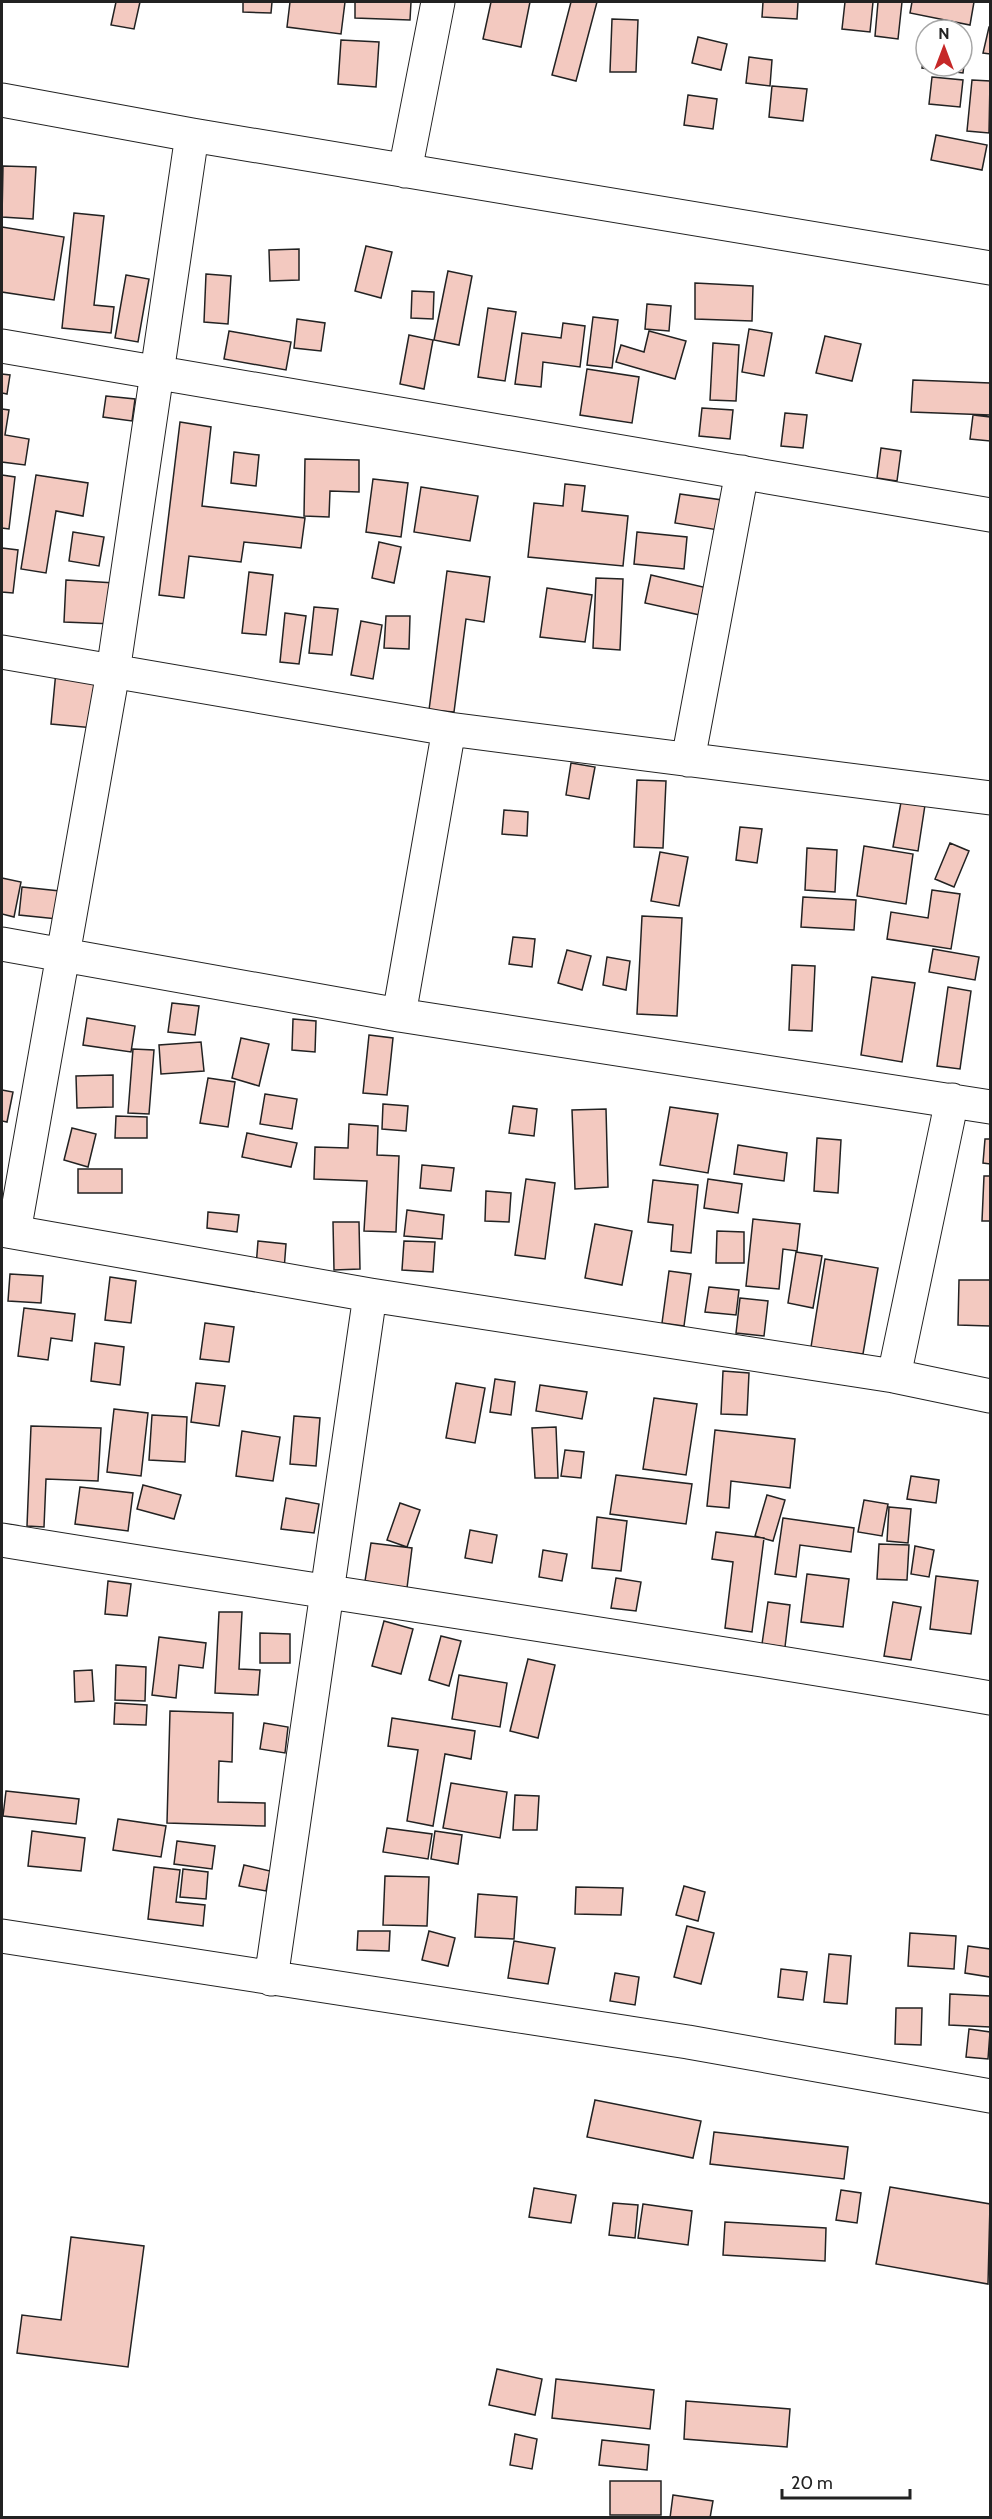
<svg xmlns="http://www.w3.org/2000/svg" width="992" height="2519" viewBox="0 0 992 2519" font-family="Cabin,sans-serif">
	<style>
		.building { fill: #f3c9c0; stroke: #222; stroke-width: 1.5 }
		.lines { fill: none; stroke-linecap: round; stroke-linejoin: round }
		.street-casing { stroke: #222; stroke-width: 35 }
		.street { stroke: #fff; stroke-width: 33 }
	</style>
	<rect width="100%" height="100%" fill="#fff"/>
	<path class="building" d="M116,2h24l-6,27 -23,-4z
		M243,2h29l-1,11 -28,-1z
		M290,2h55l-4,32 -54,-7z
		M355,2h56l-1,18 -55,-2z
		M491,2h39l-9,45 -38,-8z
		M571,2h26l-21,79 -24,-6z
		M763,2h35l-1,17 -35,-2z
		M845,2h28l-3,30 -28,-3z
		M878,2h24l-4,37 -23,-3z
		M912,2h62l-4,23 -60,-12z
		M612,19l26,1 -2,52h-26z
		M989,27h1v27l-7,-1z
		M698,37l29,7 -6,26 -29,-7z
		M341,40l38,2 -3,45 -38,-3z
		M925,44l1,22h36v-19l4,1 -3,25 -41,-5z
		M749,57l23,3 -2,26 -24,-3z
		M932,77l31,3 -3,27 -31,-3z
		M972,80l18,1 -1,52 -22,-2z
		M772,86l35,3 -4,32 -34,-4z
		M688,95l29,4 -4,30 -29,-4z
		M936,135l51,10 -5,25 -51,-10z
		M3,166l33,1 -3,52 -31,-2z
		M74,213l30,3 -10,89 20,2 -3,26 -49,-5z
		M2,227l62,10 -10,63 -52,-8z
		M366,246l26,6 -11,46 -26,-7z
		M299,249v31l-29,1 -1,-31z
		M448,271l24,5 -13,69 -25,-5z
		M206,274l25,2 -3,48 -24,-2z
		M126,275l23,4 -11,63 -23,-4z
		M695,283l58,3 -1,35 -57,-2z
		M412,291l22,1 -1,27 -22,-1z
		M647,304l24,2 -2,25 -24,-2z
		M488,308l28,4 -11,69 -27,-4z
		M593,317l25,3 -6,48 -25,-3z
		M297,319l28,4 -4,28 -27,-3z
		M563,323l22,3 -5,41 -37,-5 -2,25 -26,-3 7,-51 39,5z
		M749,329l23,4 -8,43 -22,-4z
		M229,331l62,11 -5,28 -62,-11z
		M649,331l37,10 -11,38 -59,-17 5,-17 23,7z
		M409,335l24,5 -9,49 -24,-5z
		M825,336l36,8 -9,37 -36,-8z
		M713,343l26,2 -3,56 -26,-1z
		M587,369l52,8 -7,46 -52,-8z
		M2,374l8,1 -3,19 -5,-1z
		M913,380l77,3v32l-79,-3z
		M106,396l29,3 -3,22 -29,-4z
		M702,408l31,2 -3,29 -31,-3z
		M2,409l7,1 -4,25 24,4 -4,26 -23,-3z
		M785,413l22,2 -4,33 -22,-2z
		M973,415l17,2v24l-20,-2z
		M180,422l31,5 -9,79 103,12 -4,30 -57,-6 -3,20 -52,-6 -5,42 -25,-3z
		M881,448l20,3 -4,30 -20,-3z
		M234,452l25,3 -3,31 -25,-3z
		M305,459l54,1v32l-29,-1 -1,26 -25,-1z
		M2,475l13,2 -6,52 -7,-1z
		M36,475l52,8 -5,33 -27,-5 -10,62 -25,-4z
		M373,479l35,4 -7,54 -35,-5z
		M565,484l20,2 -3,25 46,5 -5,50 -95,-9 6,-54 29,3z
		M421,487l57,9 -8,45 -56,-9z
		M680,494l42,6 -4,30 -43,-7z
		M73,532l31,5 -5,29 -30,-5z
		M637,532l50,5 -3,32 -50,-5z
		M379,542l22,5 -7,36 -22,-5z
		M2,548l16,2 -5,43 -11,-1z
		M447,571l43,6 -6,45 -18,-3 -12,93 -25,-2z
		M249,572l24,3 -7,60 -24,-2z
		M651,575l65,15 -7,27 -64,-14z
		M596,578l27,1 -3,71 -27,-2z
		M66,580l49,3 -1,41 -50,-2z
		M547,588l45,7 -7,47 -45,-5z
		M314,607l24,2 -6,46 -23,-2z
		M285,613l21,3 -7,48 -19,-2z
		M386,616h24l-1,33 -25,-1z
		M361,621l21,4 -9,54 -22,-4z
		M56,671l54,5 -5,53 -54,-5z
		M571,763l24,4 -6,32 -23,-4z
		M637,780l29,1 -3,67 -29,-1z
		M901,802l24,3 -7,46 -25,-4z
		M504,810l24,2 -1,24 -25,-2z
		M740,827l22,2 -5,34 -21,-3z
		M950,843l19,8 -15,36 -19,-8z
		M864,846l49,8 -7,50 -49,-8z
		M807,848l30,2 -2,42 -30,-2z
		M660,852l28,5 -9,49 -28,-5z
		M2,878l19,4 -7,35 -12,-3z
		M22,887l57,6 -2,28 -58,-6z
		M932,890l28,4 -9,55 -64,-10 4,-27 37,6z
		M803,897l53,3 -2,30 -53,-3z
		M642,916l40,2 -5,98 -40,-2z
		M513,937l22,2 -3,28 -23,-3z
		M933,949l46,8 -4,23 -46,-8z
		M567,950l24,6 -9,34 -24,-7z
		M607,957l23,4 -4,29 -23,-5z
		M792,965l23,1 -3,65 -23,-1z
		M872,977l43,6 -13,79 -41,-7z
		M948,987l23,4 -11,78 -23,-3z
		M172,1003l27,3 -4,29 -27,-3z
		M87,1018l48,8 -4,26 -48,-7z
		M293,1019l23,2 -1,31 -23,-2z
		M369,1035l24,3 -6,57 -24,-2z
		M241,1038l28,6 -10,42 -27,-8z
		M201,1042l3,29 -43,3 -2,-29z
		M133,1049l21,1 -5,64 -21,-1z
		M113,1075v32l-36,1 -1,-32z
		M208,1078l27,4 -7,45 -28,-4z
		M2,1090l11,2 -6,30 -5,-1z
		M265,1094l32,5 -5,30 -32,-5z
		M383,1104l25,2 -2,25 -24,-2z
		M513,1106l24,3 -3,27 -25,-3z
		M670,1107l48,7 -10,59 -48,-8z
		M606,1109l2,78 -33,2 -3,-79z
		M116,1116l31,1v21h-32z
		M349,1124l29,2 -1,29 22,1 -3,76 -32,-1 3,-50 -53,-2 1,-32 33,1z
		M72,1128l24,6 -8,33 -24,-7z
		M247,1133l50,10 -6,24 -49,-10z
		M817,1138l24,2 -3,53 -24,-2z
		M985,1139h5v25l-7,-1z
		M738,1145l49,8 -3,28 -50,-7z
		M422,1165l32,3 -3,23 -31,-3z
		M78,1169h44v24h-44z
		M984,1176h6v45h-8z
		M526,1179l29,4 -10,76 -30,-4z
		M708,1179l34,5 -4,29 -34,-5z
		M653,1180l45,5 -7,68 -20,-2 2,-26 -25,-3z
		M486,1191l25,2 -2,29 -24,-1z
		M407,1210l37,5 -2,24 -38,-3z
		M208,1212l31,3 -2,17 -30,-4z
		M753,1219l47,5 -3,27 -14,-2 -4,40 -33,-3z
		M333,1222h26l1,47 -26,1z
		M595,1224l37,7 -10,54 -37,-7z
		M717,1231l27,1v31h-28z
		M258,1241l28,3 -2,26 -28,-3z
		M404,1241l31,1 -2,30 -31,-2z
		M796,1252l26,4 -9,52 -25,-5z
		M825,1259l53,9 -15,86 -52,-7z
		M669,1271l22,3 -7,52 -22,-3z
		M10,1274l33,2 -2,27 -33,-2z
		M110,1277l26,4 -5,42 -26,-3z
		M959,1280h31v46l-32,-1z
		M709,1287l30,3 -3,25 -31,-3z
		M740,1298l28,3 -4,35 -28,-3z
		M24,1308l51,6 -3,27 -21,-3 -3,22 -30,-4z
		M205,1323l29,4 -5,35 -29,-3z
		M95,1343l29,4 -4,38 -29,-4z
		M723,1371l26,2 -2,42 -26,-1z
		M495,1379l20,3 -4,33 -21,-3z
		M196,1383l29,3 -6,40 -28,-4z
		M456,1383l29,5 -10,55 -29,-5z
		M540,1385l47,7 -5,27 -46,-8z
		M654,1398l43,6 -11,71 -43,-6z
		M114,1409l34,4 -7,63 -34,-4z
		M152,1415l35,2 -2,45 -36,-2z
		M294,1416l26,2 -4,48 -26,-2z
		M31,1426l70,2 -3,53 -52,-2 -2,48 -17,-1z
		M556,1427l2,51h-23l-3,-50z
		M715,1430l80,9 -5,49 -59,-7 -2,27 -22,-2z
		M242,1431l38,6 -7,44 -37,-5z
		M565,1450l19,2 -3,26 -20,-2z
		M616,1475l76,9 -6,40 -76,-10z
		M911,1476l28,4 -3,23 -29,-4z
		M143,1485l38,10 -7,24 -37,-10z
		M80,1487l53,6 -5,38 -53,-7z
		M767,1495l18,5 -12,41 -18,-5z
		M286,1498l33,6 -5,29 -33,-4z
		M864,1500l24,4 -6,32 -24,-4z
		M400,1503l20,7 -13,37 -20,-7z
		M889,1507l22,2 -3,34 -21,-2z
		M597,1517l30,4 -6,50 -29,-3z
		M783,1518l71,10 -3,24 -51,-7 -4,32 -21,-3z
		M470,1530l27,5 -5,28 -27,-5z
		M716,1532l48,6 -12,94 -27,-4 8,-66 -21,-3z
		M371,1543l41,5 -5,40 -42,-7z
		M879,1544l30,1 -2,35 -30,-1z
		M915,1546l19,4 -5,27 -18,-3z
		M543,1550l24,4 -5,27 -23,-4z
		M807,1574l42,5 -6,48 -42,-5z
		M936,1576l42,5 -7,53 -41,-5z
		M616,1578l25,4 -5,29 -25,-3z
		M108,1581l23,3 -4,32 -22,-2z
		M768,1602l22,3 -5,42 -23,-3z
		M893,1602l28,5 -10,53 -27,-4z
		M219,1612h23l-3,57 21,1 -2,25 -43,-2z
		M384,1621l29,8 -12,45 -29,-8z
		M260,1633l30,1v29h-30z
		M441,1636l20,5 -12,45 -20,-6z
		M159,1637l47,6 -3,25 -24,-3 -3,33 -24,-3z
		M528,1659l27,6 -17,73 -28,-7z
		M116,1665l30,2 -1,34 -30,-1z
		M92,1670l2,31 -19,1 -1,-31z
		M459,1675l48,8 -7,44 -48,-8z
		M115,1703l32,2 -1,20 -32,-1z
		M170,1711l63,2 -1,49 -13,-1 -1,41 47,1v23l-98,-3z
		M392,1718l83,13 -4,28 -26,-5 -12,72 -26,-5 11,-71 -30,-4z
		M264,1723l24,4 -3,26 -25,-4z
		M451,1783l56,9 -7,46 -57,-10z
		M6,1791l73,8 -3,25 -73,-8z
		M515,1795l24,1 -2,34h-24z
		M118,1819l48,7 -5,31 -48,-7z
		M387,1828l45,6 -4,25 -45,-7z
		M32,1831l53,7 -4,33 -53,-5z
		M435,1831l27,4 -4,29 -27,-5z
		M177,1841l38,5 -3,23 -38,-5z
		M244,1865l26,6 -4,20 -27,-5z
		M154,1867l26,3 -4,32 29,3 -2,21 -55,-7z
		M183,1869l25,3 -2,27 -26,-2z
		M385,1876l44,1 -2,49 -44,-1z
		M684,1886l21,6 -7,29 -22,-6z
		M576,1887l47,1 -2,27 -46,-1z
		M478,1894l39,3 -3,42 -39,-2z
		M687,1926l27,7 -13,51 -27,-7z
		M358,1931h32l-1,20 -32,-1z
		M429,1931l26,7 -7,28 -26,-6z
		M910,1933l46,3 -2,33 -46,-3z
		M514,1941l41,7 -7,36 -40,-6z
		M968,1946l22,3v28l-25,-4z
		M829,1954l22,2 -4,48 -23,-2z
		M781,1969l26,3 -4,28 -25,-3z
		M615,1973l24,4 -4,28 -25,-4z
		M950,1994l40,2v31l-41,-2z
		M896,2008h26l-1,37 -26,-1z
		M969,2029l21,3 -2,27 -22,-2z
		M595,2100l106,21 -8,37 -106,-21z
		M714,2132l134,15 -4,32 -134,-15z
		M890,2187l100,17 -2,80 -112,-20z
		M534,2188l42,7 -5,28 -42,-6z
		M841,2190l20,3 -4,30 -21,-3z
		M613,2203l25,2 -3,33 -26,-3z
		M643,2204l49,7 -4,34 -50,-7z
		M725,2222l101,6 -1,33 -102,-6z
		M71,2237l73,9 -16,121 -111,-14 5,-38 39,5z
		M497,2369l45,10 -7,36 -46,-10z
		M556,2379l98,11 -4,39 -98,-11z
		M686,2401l104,8 -3,38 -103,-8z
		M515,2434l22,5 -5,30 -22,-4z
		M602,2440l47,5 -2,25 -48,-5z
		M610,2481h51v34h-51z
		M673,2495l40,6 -3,17h-40z"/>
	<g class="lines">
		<g class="street-casing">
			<path id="street" d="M2,100l190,35 798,133
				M405,171l33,-169
				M2,346l988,169
				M2,652l447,77 541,69
				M688,760l54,-288
				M2,944l397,71 591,92
				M399,1015l50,-286
				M2,1230l368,65 524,81 96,20
				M14,1232l99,-560 79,-537
				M894,1376l58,-276
				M2,1540c329,54 660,101 988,158
				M2,1936l686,106 302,54
				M271,1979l99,-684"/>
		</g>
		<use href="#street" class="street"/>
	</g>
	<rect width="992" height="2519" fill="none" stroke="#222222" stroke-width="6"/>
	<g transform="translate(944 48)"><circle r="28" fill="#ffffff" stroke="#a7a7a7" stroke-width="1.5"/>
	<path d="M0-4.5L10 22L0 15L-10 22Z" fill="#c62828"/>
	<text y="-9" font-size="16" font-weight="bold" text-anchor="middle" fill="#222222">N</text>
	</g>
	<path d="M782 2489v9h128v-9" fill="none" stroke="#222222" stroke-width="3"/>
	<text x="791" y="2489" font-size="18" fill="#222222" stroke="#ffffff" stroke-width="4.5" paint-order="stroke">20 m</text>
</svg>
